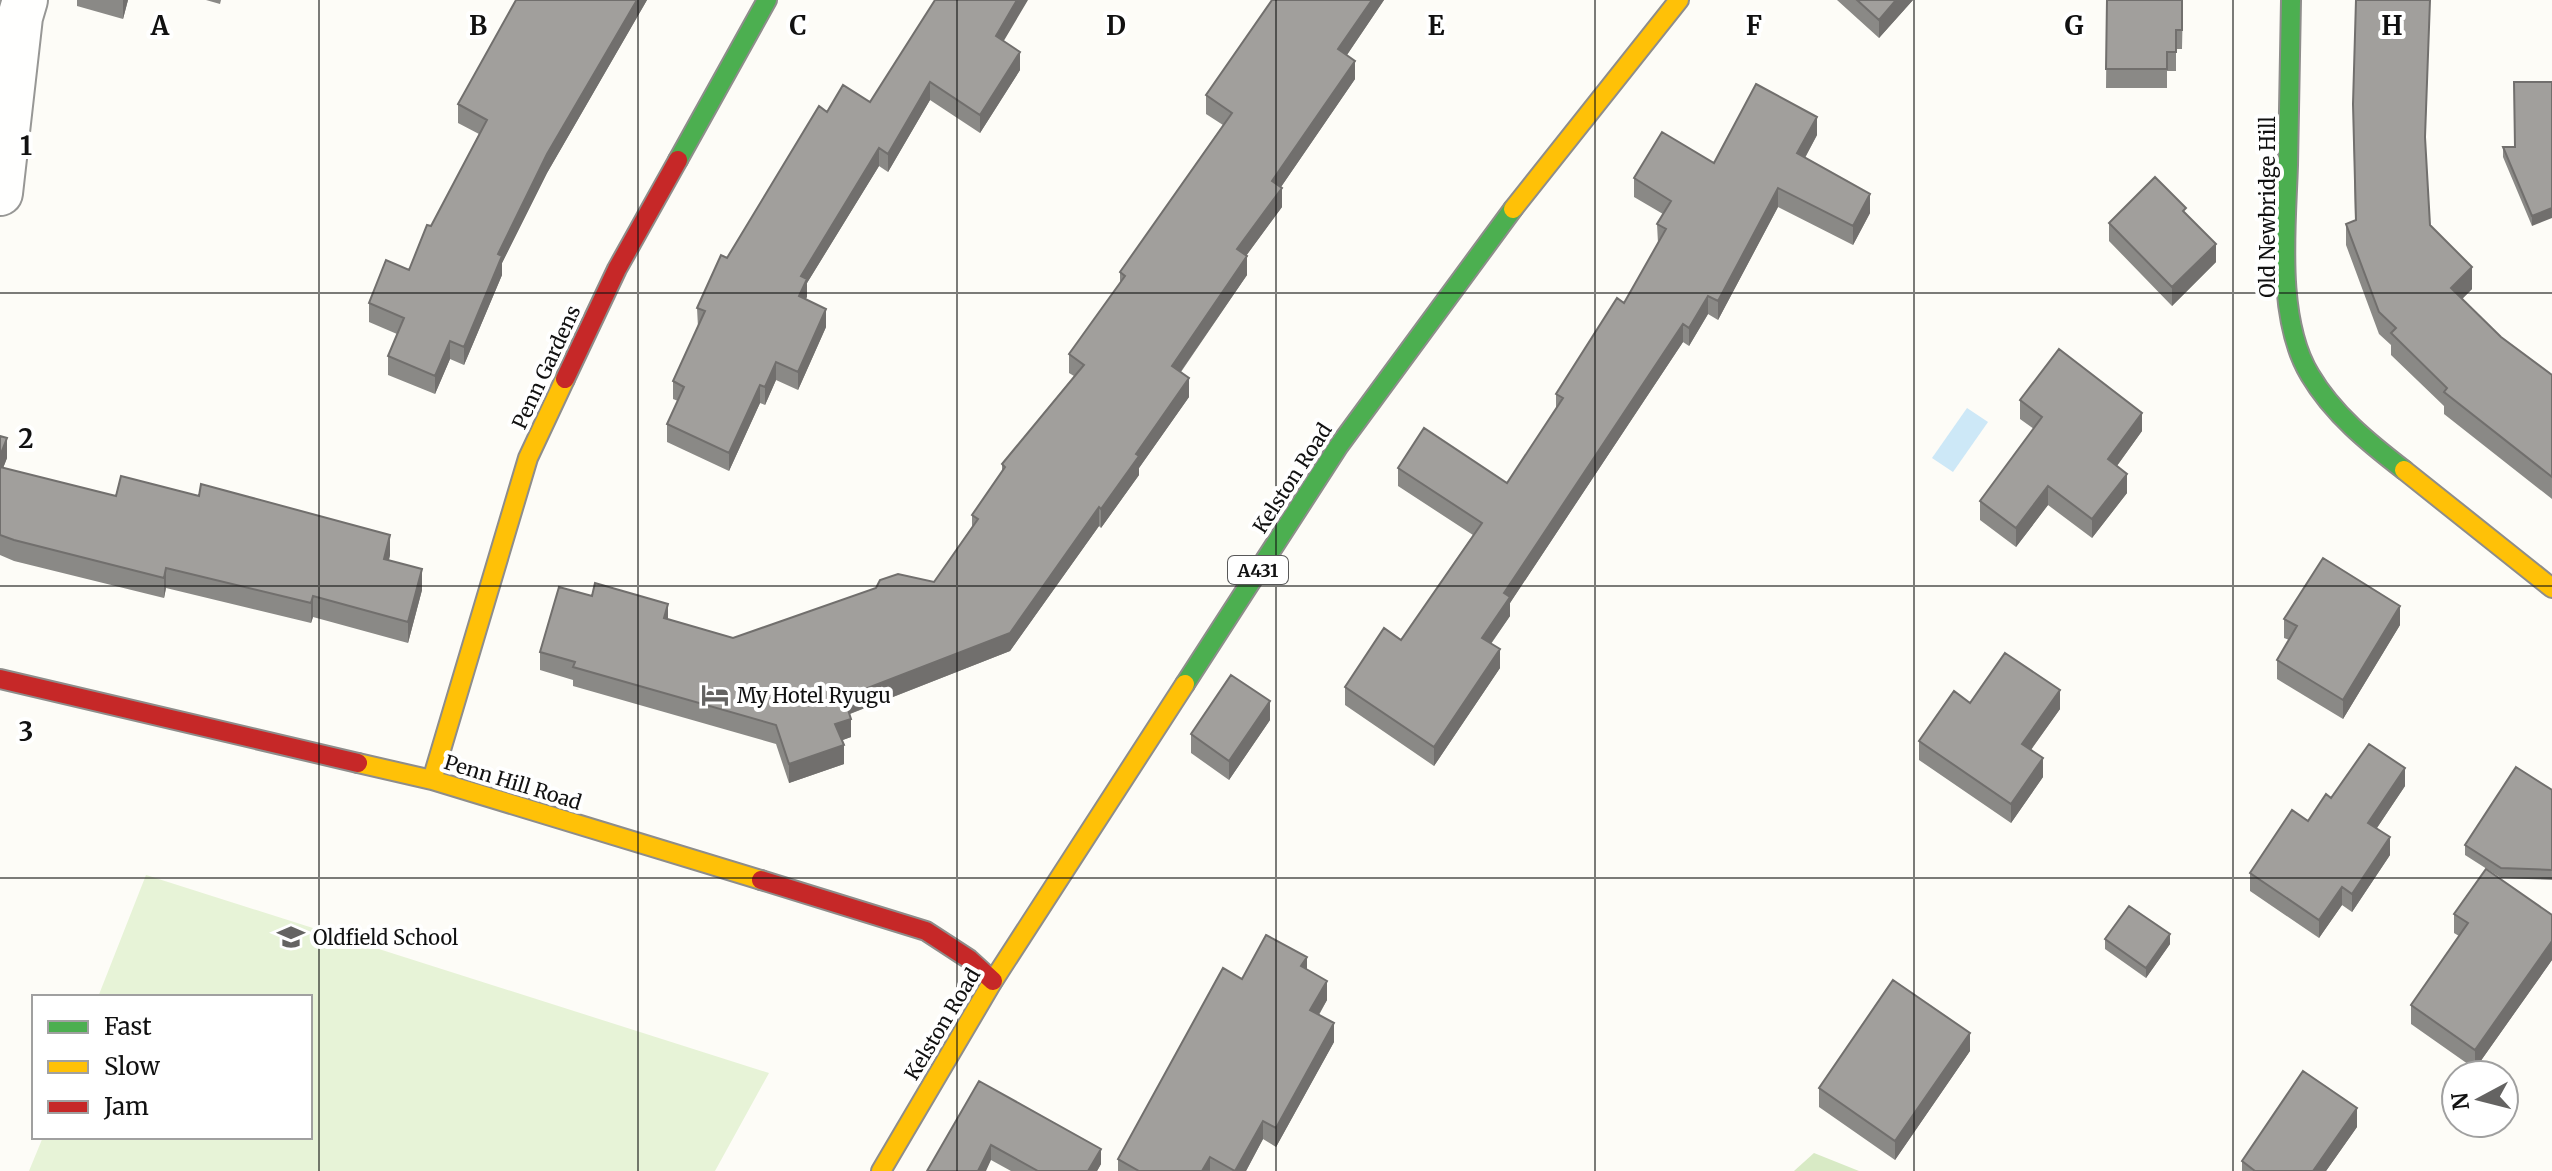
<svg xmlns="http://www.w3.org/2000/svg" width="2552" height="1171" viewBox="0 0 2552 1171" font-family="Merriweather,serif">
	<style>
		.green { fill: #e7f3d7 }
		.forest { fill: #d8eac5 }
		.water { fill: #cde8f7 }
		.lines { fill: none; stroke-linecap: round; stroke-linejoin: round }
		.street-casing { stroke: #979795; stroke-width: 48 }
		.fast-casing { stroke: #8e8d8b; stroke-width: 22 }
		.slow-casing { stroke: #8e8d8b; stroke-width: 22 }
		.jam-casing { stroke: #8e8d8b; stroke-width: 22 }
		.street { stroke: #fffffe; stroke-width: 44 }
		.fast { stroke: #4caf50; stroke-width: 18 }
		.slow { stroke: #ffc107; stroke-width: 18 }
		.jam { stroke: #c62828; stroke-width: 18 }
		.wall { fill: #8a8986 }
		.shaded-wall { fill: #716f6d }
		.building { fill: #a19f9c; stroke: #716f6d; stroke-width: 2 }
		.grid { fill: none; stroke: #111; stroke-width: 2; stroke-opacity: 0.55 }
		.labels { text-anchor: middle; dominant-baseline: central; stroke-width: 8; stroke-linejoin: round; paint-order: stroke }
		.shield { fill: #fff; stroke: #585858; stroke-width: 2 }
		.shield-label { font-size: 18px; font-weight: bold; fill: #111 }
		.street-label { font-size: 20px; fill: #111; stroke: #fff }
		.poi-label { font-size: 20px; fill: #111; stroke: #fff; text-anchor: start }
		.grid-label { font-size: 26px; text-anchor: middle; font-weight: bold; fill: #111; stroke: #fff; stroke-width: 8; stroke-linejoin: round; paint-order: stroke }
	</style>
	<rect width="100%" height="100%" fill="#fdfcf7"/>
	<path class="green" d="M146,875l623,198 -54,98h-686l14,-34h267v-140h-212z"/>
	<path class="forest" d="M1814,1153l45,18h-65z"/>
	<path class="water" d="M1967,408l21,14 -35,50 -21,-14z"/>
	<g class="lines">
		<g class="street-casing">
			<path id="street" d="M0,193l20,-176 5,-17"/>
		</g>
		<g class="fast-casing">
			<path id="fast" d="M2291,0c-1,55 -2,110 -3,165 -2,63 -12,154 22,210 23,39 59,68 94,95
				M678,160l89,-160
				M1185,684l153,-237 175,-238"/>
		</g>
		<g class="slow-casing">
			<path id="slow" d="M1513,209l166,-209
				M2404,470l148,118
				M358,763l74,17 329,100
				M432,780l96,-322 37,-79
				M881,1171l112,-190 192,-297"/>
		</g>
		<g class="jam-casing">
			<path id="jam" d="M565,379l52,-110 61,-109
				M0,679l358,84
				M761,880l165,51 43,28 24,22"/>
		</g>
		<use href="#street" class="street"/>
		<use href="#fast" class="fast"/>
		<use href="#slow" class="slow"/>
		<use href="#jam" class="jam"/>
	</g>
	<path class="wall" d="M77,0h51l-5,19 -46,-13z
		M206,0h15l-1,4z
		M516,0h131l-100,173 -45,90v12l-38,90 -14,-6 -15,35 -47,-19v-19l9,-22 -28,-12v-19l40,-33 70,-136 -21,-11v-19z
		M1272,0h112l-37,55 8,24 -74,108 1,20 -36,49 1,19 -66,97 8,25 -50,71v7l-38,53 -2,-2 -89,125 -160,63 1,23 -9,3 2,24 -55,19 -13,-39 -203,-58v-6l-33,-10v-18l128,-33 65,19 201,-56 38,-55v-12l30,-44v-7l72,-88 -5,-3v-19l51,-70v-12l103,-147 -17,-11v-19z
		M1837,0h76l-34,38z
		M2107,0h76l-1,49h-6v22h-9v17h-61z
		M2356,0h74l-5,146 5,79 42,64 -10,10 39,38 51,38v124l-108,-85v-8l-53,-51v-10l-12,-11 -33,-89v-21l9,-4 -2,-116z
		M1004,41l16,29 -40,63 -50,-33 -42,72 -9,-6 -72,117 -1,16 20,28 -28,63 -22,-10 -11,25 -5,-2 -31,68 -62,-29v-18l11,-23 -5,-2v-18l25,-54 -1,-19 30,-50 100,-146 43,-10z
		M2552,82l-20,144 -29,-69v-10h11z
		M1817,135l-12,23 65,55 -17,32 -75,-38 -60,113 -10,-6 -19,32 -6,-4 -173,261v13l-19,28 9,24 -66,98 -89,-61v-18l56,-47 72,-105 -75,-49v-18l109,15 49,-73v-16l68,-91 34,-60 -1,-19 6,-10 -29,-17v-19l80,-15z
		M2186,213l30,49 -44,44 -63,-65v-18z
		M2020,400l122,31 -25,35 10,27 -35,45 -44,-33 -32,42 -36,-27v-19l54,-72 -14,-10z
		M0,436l7,22 -4,10 113,28 274,59 -1,5 33,30 -14,53 -95,-26 -2,6 -145,-35 -2,10 -150,-37 -14,-6z
		M2284,619l116,6 -57,94 -66,-40v-19l12,-20 -5,-2z
		M1970,703l90,6 -29,41 12,27 -32,46 -92,-63v-19z
		M1270,720l-41,60 -38,-27v-19z
		M2405,786l-28,42 13,27 -38,57 -10,-7 -23,33 -69,-47v-18l58,-52 23,-23z
		M2552,790v90l-51,-2 -36,-23v-10z
		M2454,914l98,1v45l-77,109 -64,-45v-19l48,-69 -5,-3z
		M2105,939l65,5 -24,34 -41,-29z
		M1307,969l20,31 -8,15 15,27 -58,105 -13,-8 -17,32h-128v-12l124,-180z
		M1970,1051l-75,109 -76,-53v-19z
		M979,1081l122,83 -4,7h-86l-20,-11z
		M2357,1127l-31,44h-84v-10z"/>
	<path class="shaded-wall" d="M123,0h5l-5,19z
		M637,0h10l-100,173 -45,90v12l-38,90v-18l34,-93 49,-100z
		M1017,0h11l-32,54v-18z
		M1372,0h12l-46,68v-19z
		M1896,0h17l-34,38v-18z
		M1020,52v18l-40,63v-18z
		M1355,61v18l-83,121v-19z
		M930,82v18l-42,72v-18z
		M1817,117v18l-20,37v-19z
		M879,148v18l-72,117v14l-8,17 2,-38z
		M1282,188v19l-45,61v-19z
		M1778,188v19l-60,113v-19z
		M1870,194v19l-17,32v-19z
		M2552,208v10l-20,8v-10z
		M2216,244v18l-44,44v-19z
		M1247,256v19l-75,109v-18z
		M2472,267v22l-21,21v-22z
		M1708,296v18l-19,32v-18z
		M826,309v18l-28,63v-18z
		M1683,324v18l-173,261v13l-28,40v-18l22,-45z
		M450,341v18l-15,35v-18z
		M776,362v18l-11,25v-18z
		M1189,378v19l-50,71v7l-38,53v-19l35,-55z
		M760,385v18l-31,68v-18z
		M2142,413v18l-34,47v-19z
		M7,438v20l-7,18v-20z
		M2127,474v19l-35,45v-19z
		M2048,486v19l-32,42v-19z
		M1099,507v19l-89,125 -166,65v-19z
		M390,535v20l-6,24v-20z
		M166,568v20l-2,10v-20z
		M422,569v21l-14,53v-21z
		M313,596v21l-2,6v-20z
		M668,604v19l-4,-5z
		M2400,606v19l-57,94v-19z
		M1500,649v19l-66,98v-19z
		M2060,690v19l-38,53v-18z
		M1270,701v19l-41,60v-19z
		M851,719v18l-16,6v-19z
		M844,745v19l-55,19v-19z
		M2043,758v19l-32,46v-19z
		M2405,768v18l-37,55v-18z
		M2390,837v18l-38,57v-18z
		M2342,887v18l-23,33v-18z
		M2170,934v10l-24,34v-10z
		M2552,941v19l-77,109v-19z
		M1307,957v19l-6,-10z
		M1327,981v19l-17,29v-19z
		M1334,1023v19l-58,105v-19z
		M1970,1033v18l-75,109v-19z
		M2357,1108v19l-31,44h-13z
		M1263,1121v18l-17,32h-11z
		M991,1145v15l-5,11h-8z
		M1101,1149v15l-4,7h-9z
		M1210,1157v14h-8z"/>
	<path class="building" d="M516,0h121l-90,154 -49,100 4,2 -38,91 -14,-6 -15,35 -47,-20 16,-38 -35,-15 17,-43 23,10 18,-45 4,1 56,-106 -29,-16z
		M935,0h82l-21,36 24,16 -40,63 -50,-33 -42,72 -9,-6 -78,128 6,3 -8,17 27,13 -28,63 -22,-10 -11,25 -5,-2 -31,68 -62,-29 17,-37 -11,-6 32,-70 -8,-3 24,-53 6,3 92,-152 8,6 16,-27 27,17z
		M1272,0h100l-34,49 17,12 -83,120 10,7 -45,61 10,7 -75,110 17,12 -53,76 3,2 -38,53 -2,-2 -89,126 -166,64 7,22 -16,5 9,21 -55,19 -13,-39 -203,-58 2,-5 -35,-10 19,-65 33,9 3,-13 73,21 -4,14 69,20 143,-50 4,-8 18,-6 36,8 44,-63 -6,-4 33,-48 -3,-3 82,-99 -15,-11 56,-78 -5,-4 112,-159 -26,-18z
		M1857,0h39l-17,20z
		M2107,0h75v30h-6v22h-9v17h-61z
		M2356,0h74l-5,137 5,88 42,42 -21,21 50,49 51,38v102l-108,-85 3,-4 -56,-55 5,-5 -17,-16 -33,-88 10,-4 -3,-116z
		M2514,82h38v126l-20,8 -29,-69h12z
		M1756,84l61,33 -20,36 73,41 -17,32 -75,-38 -60,113 -10,-5 -19,32 -6,-4 -179,269 6,4 -28,41 18,11 -66,98 -89,-60 39,-59 17,12 81,-117 -84,-55 26,-40 83,55 56,-85 -7,-4 61,-96 7,5 42,-74 -9,-5 14,-23 -37,-23 28,-46 52,31z
		M2155,177l31,31 -3,3 33,33 -44,43 -63,-64z
		M2059,349l83,64 -34,46 19,15 -35,45 -44,-33 -32,42 -36,-27 62,-84 -22,-17z
		M0,436l7,2 -7,18z
		M0,467l116,29 5,-20 78,20 2,-12 189,51 -6,24 38,10 -14,53 -95,-26 -2,7 -145,-35 -2,10 -150,-38 -14,-5z
		M2323,558l77,48 -57,94 -66,-40 20,-34 -13,-7z
		M2005,653l55,37 -38,54 21,14 -32,46 -92,-63 35,-50 16,12z
		M1231,675l39,26 -41,60 -38,-27z
		M2369,744l36,24 -37,55 22,14 -38,57 -10,-7 -23,33 -69,-47 42,-63 16,11 18,-27 5,4z
		M2516,767l36,23v80l-51,-2 -36,-23z
		M2486,869l66,46v26l-77,109 -64,-45 57,-82 -14,-9z
		M2129,906l41,28 -24,34 -41,-29z
		M1266,935l41,22 -6,9 26,15 -17,29 24,13 -58,105 -13,-7 -28,50 -25,-14 -8,14h-63l-21,-12 105,-191 19,11z
		M1893,980l77,53 -75,108 -76,-53z
		M2303,1071l54,37 -44,63h-58l-13,-10z
		M979,1081l122,68 -13,22h-50l-47,-26 -13,26h-51z"/>
	<path class="grid" d="M319,0v1171M638,0v1171M957,0v1171M1276,0v1171M1595,0v1171M1914,0v1171M2233,0v1171M0,293h2552M0,586h2552M0,878h2552"/>
	<defs>
		<g id="hotel-bare" transform="scale(2.16)"><path d="M-6-4.5h1.5V1H6V5H4.5V3h-9V5H-6ZM-4 0a1.8 1.8 0 1 1 3.6 0ZM.5 0V-2.5h3Q6-2.5 6 0Z" fill="#646362" stroke="#fff" stroke-width="2.5" paint-order="stroke"/></g>
		<g id="school-bare" transform="scale(2.16)"><path d="M0-5L7-2L0 1L-7-2ZM-4 1L0 2.5L4 1V4Q0 6-4 4Z" fill="#646362" stroke="#fff" stroke-width="2.5" paint-order="stroke"/></g>
	</defs>
	<g fill-rule="evenodd">
		<use href="#hotel-bare" x="715" y="695"/>
		<use href="#school-bare" x="291" y="937"/>
	</g>
	<g class="labels">
		<rect class="shield" x="1228" y="556" width="60" height="28" rx="6"/>
		<g class="shield-label">
			<text x="1258" y="570">A431</text>
		</g>
		<g class="street-label">
			<text transform="translate(2267 207) rotate(-90)">Old Newbridge Hill</text>
			<text transform="translate(546 367) rotate(-65)">Penn Gardens</text>
			<text transform="translate(1292 478) rotate(-57)">Kelston Road</text>
			<text transform="translate(513 782) rotate(17)">Penn Hill Road</text>
			<text transform="translate(942 1024) rotate(-59)">Kelston Road</text>
		</g>
		<g class="poi-label">
			<text x="737" y="695">My Hotel Ryugu</text>
			<text x="313" y="937">Oldfield School</text>
		</g>
	</g>
	<g class="grid-label">
		<text x="160" y="35">A</text>
		<text x="478" y="35">B</text>
		<text x="798" y="35">C</text>
		<text x="1116" y="35">D</text>
		<text x="1436" y="35">E</text>
		<text x="1754" y="35">F</text>
		<text x="2074" y="35">G</text>
		<text x="2392" y="35">H</text>
		<text x="26" y="155">1</text>
		<text x="26" y="448">2</text>
		<text x="26" y="741">3</text>
	</g>
	<rect x="32" y="995" width="280" height="144" fill="#ffffff" stroke="#a0a0a0" stroke-width="2"/>
	<rect x="48" y="1021" width="40" height="12" fill="#4caf50" stroke="#a0a0a0" stroke-width="2"/>
	<text x="104" y="1035" font-size="24" fill="#111111">Fast</text>
	<rect x="48" y="1061" width="40" height="12" fill="#ffc107" stroke="#a0a0a0" stroke-width="2"/>
	<text x="104" y="1075" font-size="24" fill="#111111">Slow</text>
	<rect x="48" y="1101" width="40" height="12" fill="#c62828" stroke="#a0a0a0" stroke-width="2"/>
	<text x="104" y="1115" font-size="24" fill="#111111">Jam</text>
	<g transform="translate(2480 1099) rotate(263)"><circle r="38" fill="#ffffff" stroke="#a0a0a0" stroke-width="2"/>
	<path d="M0-6L14 30L0 20L-14 30Z" fill="#646362"/>
	<text y="-12" font-size="22" font-weight="bold" text-anchor="middle" fill="#111111">N</text>
	</g>
</svg>
